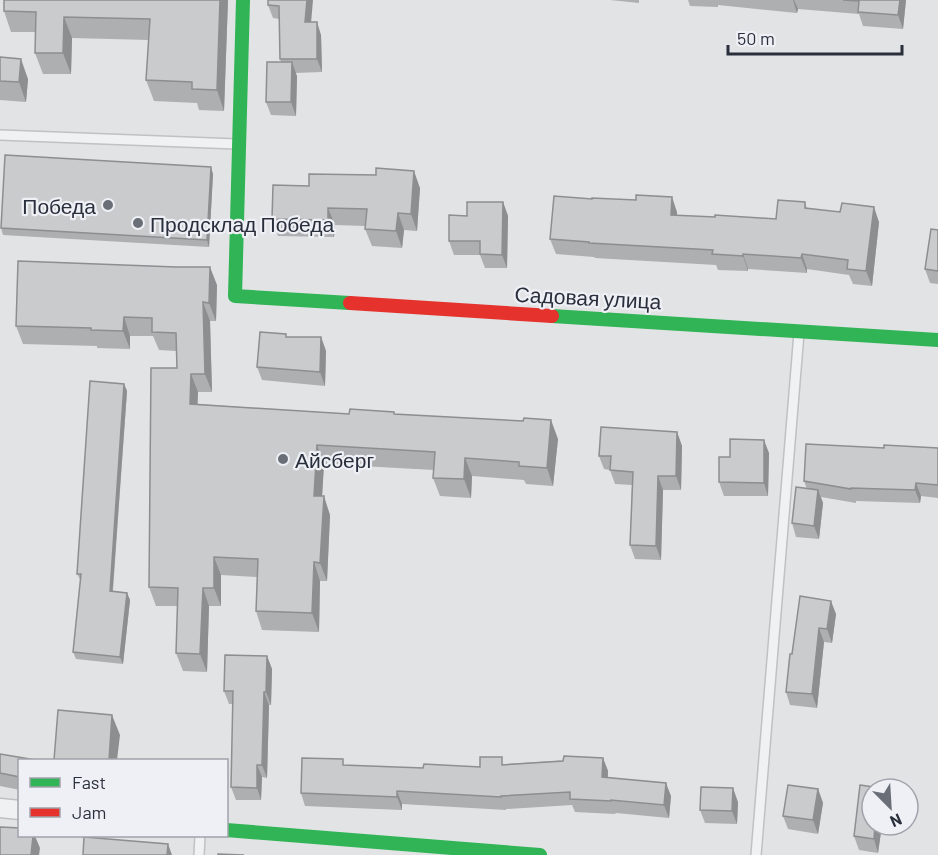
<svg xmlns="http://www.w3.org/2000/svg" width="938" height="855" viewBox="0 0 938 855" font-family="Barlow,sans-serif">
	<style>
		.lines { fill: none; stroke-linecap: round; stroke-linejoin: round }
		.lane-casing { stroke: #bfc1c3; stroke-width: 12 }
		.street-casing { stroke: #bfc1c3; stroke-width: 21 }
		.lane { stroke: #f0f1f2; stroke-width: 9 }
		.street { stroke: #f0f1f2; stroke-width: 18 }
		.fast { stroke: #30b455; stroke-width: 14 }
		.jam { stroke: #e5322d; stroke-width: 14 }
		.wall { fill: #adafb0 }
		.shaded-wall { fill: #8d8e90 }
		.building { fill: #c9cbcd; stroke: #8d8e90; stroke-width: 1.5 }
		.poi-dot { fill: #6a6e77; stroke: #eef0f5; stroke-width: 2 }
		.labels { text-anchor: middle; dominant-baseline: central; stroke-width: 4.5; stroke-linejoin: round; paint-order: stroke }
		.poi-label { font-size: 21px; fill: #2a2f3c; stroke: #eef0f5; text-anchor: start }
		.street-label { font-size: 21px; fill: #2a2f3c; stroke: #eef0f5 }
	</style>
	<rect width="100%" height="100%" fill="#e1e3e5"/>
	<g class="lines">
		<g class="lane-casing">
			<path id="lane" d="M0,135l237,9
				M199,855l1,-19
				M756,855l43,-522"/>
		</g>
		<g class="street-casing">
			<path id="street" d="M0,808l20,2"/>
		</g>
		<use href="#lane" class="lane"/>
		<use href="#street" class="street"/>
		<path class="fast" d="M243,0l-8,296 115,7
			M552,316l386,24
			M226,830l314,25"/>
		<path class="jam" d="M350,303l202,13"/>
	</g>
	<path class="wall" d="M228,0l-4,111 -25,-1 -2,-7 -43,-2 -8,-21 3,-40 -77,-2 -1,36h-28l-8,-21 1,-21h-25l-7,-21z
		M268,0l43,22 10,13 1,37 -27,1 2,3 -1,40 -25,-1 -5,-13 15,-40 -1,-3 -1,-40 -6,-1 -5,-13z
		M610,0h29v3z
		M688,0h218l-3,29 -40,-3 -4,-12 -61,-5 -1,4 -79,-8v2l-28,-1z
		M0,57l28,22 -2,23 -26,-2z
		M213,174l-4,73 -206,-12 -2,-7z
		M420,188l-3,43 -13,-1 -2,18 -30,-2 -7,-17 1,-3 -31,-1 -1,12 -56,-1 -6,-17z
		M503,202l5,14 -1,52h-22l-5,-13h-26l-5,-14 18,-25z
		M805,202l2,7 72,13 -7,64 -19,-2 -4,-9 -42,-6v4l-59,-4v2l-30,-1 -2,-5 -121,-7 -1,-1 -38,-3 -6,-15 127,-27v4l99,3z
		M938,230v54l-8,-1 -5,-14z
		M217,285l-1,36h-6l2,71h-14l-1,12 152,10h46l163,25 -5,47 -27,-2 -2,-4 -52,-4 -1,22 -31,-2 -7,-18 1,-8 -110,-6 -2,32 8,19 -3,66h-7l-1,51 -57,-2 -6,-19 1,-34 -36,-2v31h-12l-2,66 -24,-1 -7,-18 2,-47h-22l-7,-19 28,-219 -1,-17 -17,-1 -6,-14h-23v13l-33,-1v-2l-74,-2 -7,-18z
		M321,337l5,14 -1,35 -63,-6 -5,-13z
		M124,384l3,7 -14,200 14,2 3,7 -7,64 -47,-5 -3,-7 8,-71 -4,-7z
		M677,432l5,14 -1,44h-18l-2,70 -26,-1 -5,-14 2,-60 -17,-1 -5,-14 -6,-1 -5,-13z
		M884,448h54v50l-17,-2 -1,7 -64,-2v2l-35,-6 2,6 -4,36 -23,-2 -4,-14 15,-34 -3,-8z
		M769,453l-1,43h-44l-5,-14 11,-25z
		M800,596l36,18 -4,29 -8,-1 -7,66 -27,-3 -4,-13z
		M267,656l5,13 -1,36h-2l-2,73 -5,-1 -1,23h-25l-5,-13 2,-83h-4l-5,-13z
		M0,754l20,6v30l-20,-4z
		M603,758l5,13v7l63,18 -2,22 -53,-5 -1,1 -40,-2 -3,-7 -66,4v1l-104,-6v6l-97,-4 -4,-13 44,-27 78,2 57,-1 25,-3z
		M818,789l5,14 -5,31 -30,-5 -5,-13z
		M738,802l-1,22 -32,-1 -5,-13z
		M872,825h10l-4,28 -19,-3 -5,-14z"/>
	<path class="shaded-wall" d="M220,0h8l-4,111 -7,-21z
		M307,0h6l-3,35 -5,-13z
		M793,0h1l4,9 -1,4z
		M900,0h6l-3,29 -5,-14z
		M64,17l8,21 -1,36 -8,-21z
		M317,22l4,13 1,37 -5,-13z
		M21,59l7,20 -2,23 -7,-20z
		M292,62l5,14 -1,40 -5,-14z
		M211,167l2,7 -4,73 -2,-7z
		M414,171l6,17 -3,43 -6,-17z
		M672,197l5,15v19l-6,-16z
		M503,202l5,14 -1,52 -5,-13z
		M874,207l5,15 -7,64 -6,-15z
		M328,208l7,17 -1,12 -6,-17z
		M398,213l6,17 -2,18 -6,-17z
		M743,254l5,15v2l-5,-15z
		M802,254l5,15v4l-6,-15z
		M210,267l7,18 -1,36 -7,-18z
		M203,302l7,19 2,71 -7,-18z
		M124,317l6,19v13l-7,-18z
		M321,337l5,14 -1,35 -5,-14z
		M191,374l7,18 -1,30 -7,-18z
		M124,384l3,7 -15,207 -2,-7z
		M551,420l7,19 -5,47 -6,-18z
		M677,432l5,14 -1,44 -5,-14z
		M764,440l5,13 -1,43 -4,-13z
		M317,445l7,19 -3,50 -7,-18z
		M465,458l7,18 -1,22 -7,-19z
		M658,476l5,14 -2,70 -5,-14z
		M916,483l5,13 -1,7 -5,-13z
		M818,490l5,13 -4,36 -5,-13z
		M324,496l6,19 -3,66 -7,-18z
		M214,557l7,18v31l-7,-18z
		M314,562l6,19 -1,51 -7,-19z
		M203,588l6,18 -2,66 -7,-18z
		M127,593l3,7 -7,64 -3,-7z
		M831,601l5,13 -4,29 -5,-14z
		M819,628l5,14 -7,66 -5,-14z
		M267,656l5,13 -1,36 -5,-13z
		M264,692l5,13 -2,73 -5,-13z
		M112,715l8,20 -3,25h-8z
		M603,758l5,13 -1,19 -5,-13z
		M257,765l5,12 -1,23 -4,-12z
		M666,783l5,13 -2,22 -5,-13z
		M733,788l5,14 -1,22 -5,-13z
		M818,789l5,14 -5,31 -5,-14z
		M397,791l5,13v6l-5,-13z
		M875,825h7l-4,28 -4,-14z
		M33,836h2l5,12 -1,7h-8z
		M168,844l4,11h-5z"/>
	<path class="building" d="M4,0h216l-3,90 -25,-1v-7l-46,-2 4,-61 -86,-2 -1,36h-28l1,-41 -32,-1z
		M268,0h39l-2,22h12v37h-37l-1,-53 -11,-1z
		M843,0h57l-2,15 -40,-3 1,-11z
		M0,57l21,2 -2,23 -19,-1z
		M267,62h25l-1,40h-25z
		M5,155l206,12 -4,73 -206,-12z
		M376,168l38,3 -3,43 -13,-1 -2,18 -31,-2 2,-20 -39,-1v12l-56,-1 1,-34 36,1v-12l67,1z
		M636,195l36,2 -1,18 44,2v-2l61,4 2,-19 27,2v6l35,4 2,-9 32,4 -8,64 -19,-2 1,-9 -46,-6 -1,4 -58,-4v2l-31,-2 1,-4 -124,-7v-1l-39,-3 4,-43 38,3v-1l44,2z
		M467,202h36l-1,53 -22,-1v-13h-31v-26l18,1z
		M931,229l7,1v41l-13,-2z
		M18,261l158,6h34l-1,36 -6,-1 2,72h-14l-1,30 159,10 1,-5 44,3v2l129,7 1,-3 27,2 -4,48 -28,-2v-4l-54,-4 -1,21 -31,-1 2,-26 -118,-7 -3,51h10l-4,67 -6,-1 -2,51 -56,-2 2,-52 -44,-2v31h-11l-3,66 -24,-1 2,-65 -29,-1 2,-219h26l-1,-35 -24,-1v-14l-28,-1 -1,14 -32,-1v-2l-75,-2z
		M260,332l26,2v3h35l-1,35 -63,-5z
		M90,381l34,3 -14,207 17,2 -7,64 -47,-5 8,-78h-4z
		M601,427l76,5 -1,44h-18l-2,70 -26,-1 3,-73 -23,-2 1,-14h-12z
		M730,439l34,1v43l-45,-1v-25h11z
		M806,444l78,4v-3l54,3v37l-22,-2 -1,7 -64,-2v1l-47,-8z
		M796,487l22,3 -4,36 -22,-3z
		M800,596l31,5 -4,28 -8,-1 -7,66 -26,-2 4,-38h2z
		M225,655l42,1 -1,36h-2l-2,73h-5v23l-26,-1 2,-96h-9z
		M58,710l54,5 -3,45h-55z
		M0,754l36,6h-16v17l-20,-4z
		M564,756l39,2 -1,19 64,6 -2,22 -53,-5v1l-41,-2v-7l-69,4v1l-104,-6v6l-96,-4 1,-35 41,1v6l80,3 1,-4 56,3v-10h22v8l61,-4z
		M788,785l30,4 -5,31 -30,-4z
		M860,785l20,3v1h-8v36h3l-1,14 -20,-3z
		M701,787l32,1 -1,23 -32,-1z
		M0,827l20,1v8h13l-2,19h-31z
		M84,837l84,7 -1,11h-84z
		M218,854l26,1h-26z"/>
	<g class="poi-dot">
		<circle cx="108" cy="205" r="6"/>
		<circle cx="138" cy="223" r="6"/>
		<circle cx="283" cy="459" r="6"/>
	</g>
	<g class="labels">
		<g class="poi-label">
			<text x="96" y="205" text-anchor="end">Победа</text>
			<text x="150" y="223">Продсклад Победа</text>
			<text x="295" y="459">Айсберг</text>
		</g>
		<g class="street-label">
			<text transform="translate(588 297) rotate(3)">Садовая улица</text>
		</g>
	</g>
	<rect x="18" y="759" width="210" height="78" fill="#eef0f5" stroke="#a0a3ab" stroke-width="1.5"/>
	<rect x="30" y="778" width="30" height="9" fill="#30b455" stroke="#a0a3ab" stroke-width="1.5"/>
	<text x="72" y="789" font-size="18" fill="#2a2f3c">Fast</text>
	<rect x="30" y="808" width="30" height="9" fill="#e5322d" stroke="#a0a3ab" stroke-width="1.5"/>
	<text x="72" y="819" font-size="18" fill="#2a2f3c">Jam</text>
	<g transform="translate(890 807) rotate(156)"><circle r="28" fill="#eef0f5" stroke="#a0a3ab" stroke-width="1.5"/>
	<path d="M0-4.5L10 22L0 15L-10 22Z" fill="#6a6e77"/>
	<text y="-9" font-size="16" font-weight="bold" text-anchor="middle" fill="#2a2f3c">N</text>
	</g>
	<path d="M728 45v9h174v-9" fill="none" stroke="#2a2f3c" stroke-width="3"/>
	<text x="737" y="45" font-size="18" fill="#2a2f3c" stroke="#eef0f5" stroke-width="4.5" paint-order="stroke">50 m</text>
</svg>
